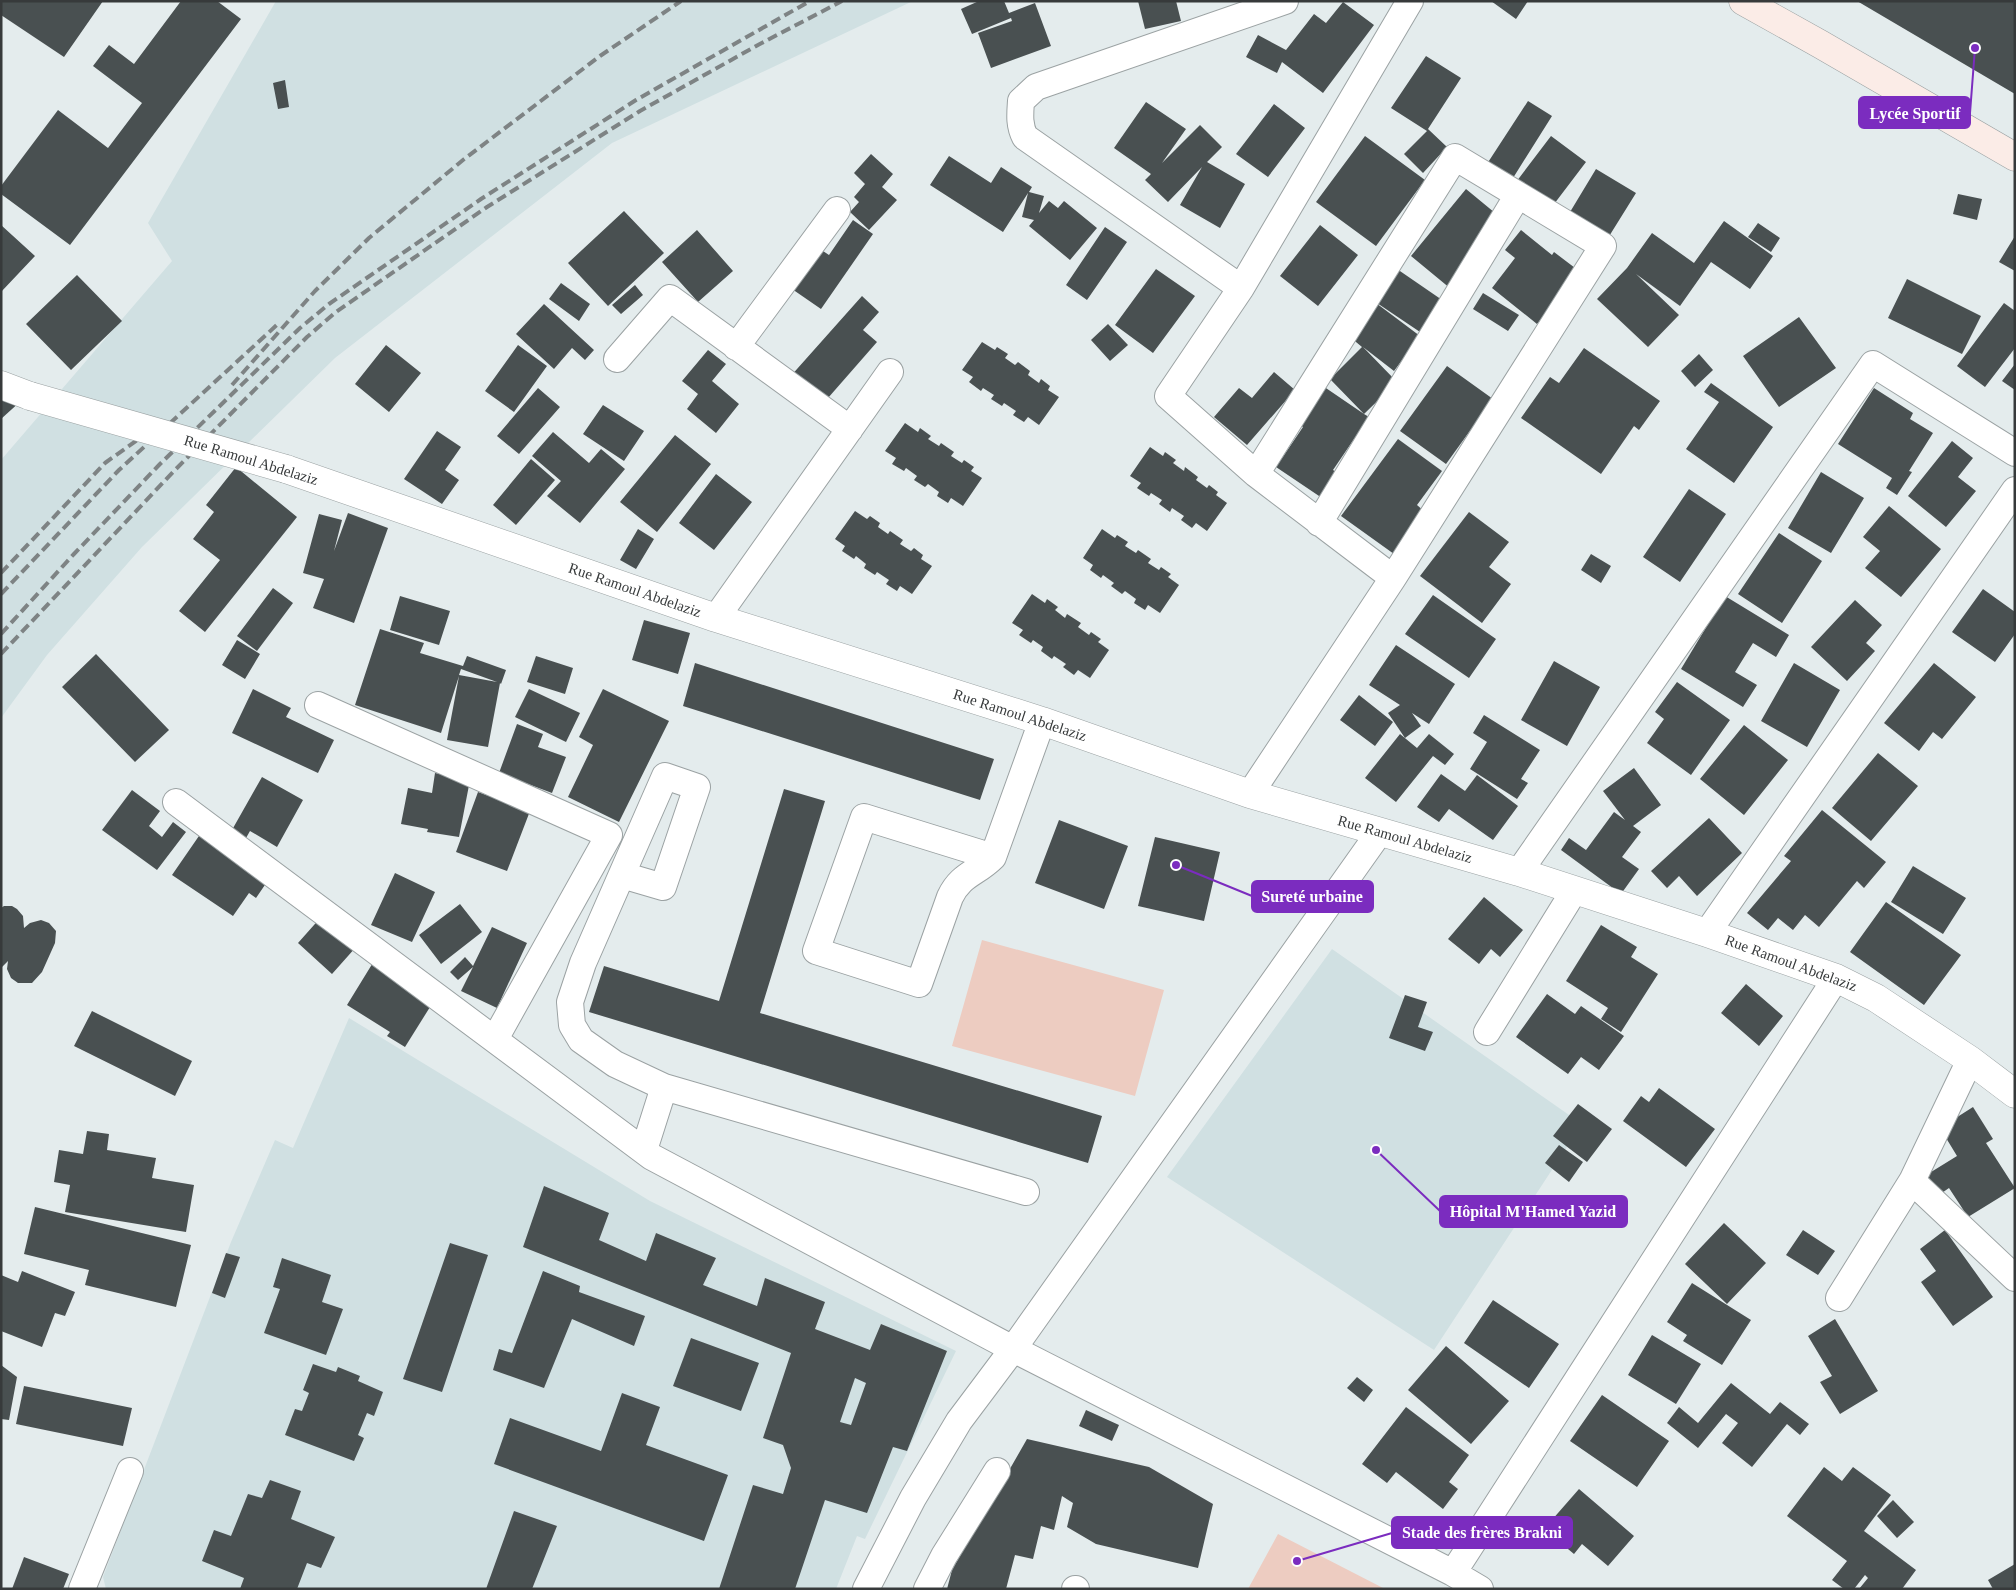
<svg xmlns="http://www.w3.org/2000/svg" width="2016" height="1590" viewBox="0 0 2016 1590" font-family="'Times New Roman',serif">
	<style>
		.built { fill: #d0e0e2 }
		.green { fill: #edccc1 }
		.building { fill: #495051; fill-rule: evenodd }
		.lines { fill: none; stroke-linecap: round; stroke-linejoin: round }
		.minor-casing { stroke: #9ba2a3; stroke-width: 28 }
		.tertiary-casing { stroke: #9ba2a3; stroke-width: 29 }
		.secondary-casing { stroke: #9ba2a3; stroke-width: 29 }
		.minor { stroke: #fff; stroke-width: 26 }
		.tertiary { stroke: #fff; stroke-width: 28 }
		.secondary { stroke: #fbece7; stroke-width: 28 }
		.rail { stroke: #7e8384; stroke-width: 4; stroke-dasharray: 10 5; stroke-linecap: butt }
		.tertiary-bridge-casing { stroke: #9ba2a3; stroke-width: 29; stroke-linecap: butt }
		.tertiary-bridge { stroke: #fff; stroke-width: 28 }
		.labels { text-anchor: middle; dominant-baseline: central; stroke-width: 5; stroke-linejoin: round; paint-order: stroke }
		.street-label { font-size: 15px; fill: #373a3b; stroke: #fff }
		.leader { fill: none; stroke: #7b2cbf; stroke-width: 2 }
		.callout-dot { fill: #7b2cbf; stroke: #fff; stroke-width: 2 }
		.callout { fill: #7b2cbf; stroke: #7b2cbf; stroke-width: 2 }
		.callout-label { font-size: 16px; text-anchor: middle; font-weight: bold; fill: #fff }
	</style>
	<rect width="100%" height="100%" fill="#e4eced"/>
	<path class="built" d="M276,1h637l-301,142 -277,215 -193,189 -95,108 -46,63v-258l171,-199 -24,-38z
		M1332,949l250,175 -148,226 -267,-173z
		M349,1018l301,183 306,150 -91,188 -8,-3 -21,53h-730l-3,-12 128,-335 44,-102 18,8z"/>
	<path class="green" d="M982,940l182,50 -29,106 -183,-50z
		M1278,1534l107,55h-137z"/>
	<path class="building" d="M1,1h102l-39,56 -63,-42z
		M181,1h36l24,18 -171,226 -69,-51v-8l57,-76 50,38 34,-45 -49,-37 16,-21 25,19z
		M979,1h25l5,12 26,-10 16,43 -60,22 -13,-35 34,-12 -1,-3 -39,16 -11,-25z
		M1138,1h38l5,20 -36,8z
		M1491,1h37l-12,18z
		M1857,1h158v93z
		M1343,2l31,23 -51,68 -41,-31 -5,11 -31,-16 12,-22 28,15 28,-36 12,9z
		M1426,56l35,22 -33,51 19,18 -24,26 -19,-19 23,-23 -36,-23z
		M285,80l4,27 -11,2 -5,-26z
		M1528,101l24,15 -44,70 -25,-16z
		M1146,102l40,27 -24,34 38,-38 22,22 -15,15 38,22 -25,44 -40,-23 22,-38 -34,35 -23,-22 6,-6 -37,-26z
		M1274,104l31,24 -37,49 -32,-23z
		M1365,136l60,44 -49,66 -60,-44z
		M1551,136l35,26 -41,54 -35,-26z
		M871,154l22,20 -11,13 15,13 -28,30 -19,-18 9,-10 -5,-5 11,-13 -11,-11z
		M949,156l42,27 10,-16 31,20 -3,5 15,4 -5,17 10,-12 9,7 6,-7 33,27 -27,32 -41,-34 5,-6 -12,-3 6,-24 -25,39 -73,-47z
		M1596,169l40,24 -33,53 -39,-24z
		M1466,189l40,33 -55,67 -40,-33z
		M1958,194l24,5 -5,21 -24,-6z
		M624,211l40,42 -56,53 -40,-43z
		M853,220l20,14 -52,75 -29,-20 28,-40 9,6z
		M1724,221l49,35 -23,33 -39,-27 -31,44 -44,-32 43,41 -31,32 -51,-48 30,-31 25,-35 42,30z
		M1758,223l22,15 -9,14 -23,-15z
		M1,225l34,31 -34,36z
		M1320,225l38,30 -40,51 -38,-30z
		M1105,227l22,15 -40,58 -21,-15z
		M697,230l36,41 -35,31 -36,-40z
		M1521,230l31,25 2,-3 25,19 -42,53 -45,-36 23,-30 -10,-8z
		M2015,236v35l-16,-9z
		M1156,269l39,27 -42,57 -38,-28z
		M1397,269l48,33 -22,32 -49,-33z
		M77,275l45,46 -51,49 -45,-46z
		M1907,279l74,37 -19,38 -74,-36z
		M561,283l29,21 -11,17 -30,-22z
		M635,285l8,10 -22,19 -9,-9z
		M1483,293l36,22 -11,16 -35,-22z
		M862,296l17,16 -16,18 14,12 -56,64 -32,-28z
		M1376,303l44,33 -26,35 -31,-24 34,35 -33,32 5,3 -36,53 6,4 -17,24 -46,-31 27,-40 -9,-6 26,-37 44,30 -34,-35 32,-32 -12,-10z
		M2004,303l11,8v37l-30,39 -28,-21z
		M544,304l50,46 -9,10 -13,-12 -18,21 -38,-35z
		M1799,317l37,51 -57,39 -36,-51z
		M1108,324l20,21 -18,16 -19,-21z
		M982,342l13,8 2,-3 11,7 -3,4 10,7 3,-3 12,9 -2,4 11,8 2,-4 9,7 -2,4 11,7 -20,28 -11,-8 -4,5 -11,-7 3,-4 -12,-8 -2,3 -11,-7 3,-4 -11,-7 -2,3 -12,-9 4,-5 -11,-7z
		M386,345l35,28 -32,39 -34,-28z
		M518,345l29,21 -33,46 -29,-21z
		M1584,348l76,53 -21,29 -5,-4 -33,48 -80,-56 29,-41 9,6z
		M708,350l18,14 -14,17 27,23 -23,29 -29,-24 11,-15 -16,-13z
		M1699,354l14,16 -18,17 -14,-16z
		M2015,364v26l-13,-9z
		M1447,366l46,33 -47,65 -46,-33z
		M1274,372l21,18 -48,55 -33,-28 25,-29 13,10z
		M1,378l21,22 -21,19z
		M1711,383l62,44 -39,56 -48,-34 33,-47 -15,-10z
		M538,388l22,19 -41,47 -22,-18z
		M1874,388l39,25 -3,6 23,14 -24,38 3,1 -15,23 -11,-7 6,-10 -54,-34z
		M603,405l41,26 -20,30 -41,-27z
		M905,423l13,9 2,-4 11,8 -3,3 11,7 2,-3 13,9 -3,4 11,7 2,-3 10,7 -3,4 11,7 -19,28 -12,-8 -3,5 -11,-7 2,-4 -11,-8 -3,3 -11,-7 3,-4 -11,-8 -2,3 -12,-7 4,-6 -11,-7z
		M437,431l24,16 -16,23 14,10 -17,24 -38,-25z
		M553,432l36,31 12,-14 24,20 -45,54 -33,-27 14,-15 -29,-25z
		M675,435l36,29 -54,68 -37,-30z
		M1398,439l44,32 -25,34 8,7 -31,42 -53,-38z
		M1952,441l21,17 -15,19 18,14 -30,36 -38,-31z
		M1150,447l13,9 2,-4 11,8 -3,3 11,8 1,-4 13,10 -2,3 11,8 2,-3 9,7 -2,3 11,8 -20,28 -11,-8 -4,5 -11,-8 3,-4 -12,-8 -2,4 -11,-8 3,-4 -11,-7 -2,3 -12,-8 4,-5 -11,-7z
		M531,459l24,21 -39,45 -23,-20z
		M236,467l61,50 -92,115 -26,-21 41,-51 -27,-21 21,-27 -8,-7z
		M1821,472l43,26 -33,55 -43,-25z
		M716,474l36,28 -38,48 -35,-27z
		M1689,489l37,25 -46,68 -37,-25z
		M1889,506l52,43 -40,48 -36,-29 15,-17 -17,-14z
		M855,511l12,8 3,-3 10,7 -2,4 10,7 2,-3 13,9 -3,4 11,7 3,-3 9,7 -2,4 11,7 -20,28 -12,-8 -3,5 -11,-7 3,-4 -12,-8 -2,3 -11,-7 2,-4 -10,-8 -2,3 -12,-8 3,-5 -10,-7z
		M1469,512l40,30 -20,25 22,17 -29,39 -62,-47z
		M348,513l40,15 -34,95 -41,-15 11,-29 -21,-6 16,-59 23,6 -8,31z
		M638,529l16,10 -18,30 -16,-9z
		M1102,529l13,9 2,-3 11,7 -3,4 11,7 2,-3 13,9 -3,4 11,7 2,-3 10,7 -3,3 11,8 -19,28 -12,-8 -3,5 -11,-7 2,-4 -11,-8 -3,3 -11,-8 3,-3 -11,-8 -2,3 -11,-8 3,-5 -10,-7z
		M1779,533l43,28 -40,62 -44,-29z
		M1591,554l20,12 -10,17 -20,-13z
		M273,588l20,15 -36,48 -20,-15z
		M1983,589l32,23v22l-20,28 -43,-30z
		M1032,594l13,9 2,-4 11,8 -3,3 10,8 2,-4 14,9 -3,4 11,8 2,-3 10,7 -3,3 11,8 -19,28 -12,-8 -4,5 -11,-8 3,-3 -12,-8 -2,3 -11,-8 2,-4 -10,-7 -2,3 -12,-8 4,-5 -11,-7z
		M1433,595l63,44 -27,39 -64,-44z
		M400,596l50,15 -11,34 -49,-15z
		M1725,596l64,39 -13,22 -23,-14 -18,29 22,13 -14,22 -62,-38z
		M1855,600l27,25 -16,18 9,8 -28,30 -36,-34z
		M644,620l46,13 -12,41 -46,-14z
		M380,629l44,14 -4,10 43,13 4,-10 39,14 -5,14 -1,-1 -12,64 -41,-7 12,-64 -18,57 -86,-28zM461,669l36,13 -38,-7z
		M237,640l23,14 -15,25 -23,-14z
		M1396,645l59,39 -26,40 -17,-11 9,13 -16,12 -17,-25 12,-8 -31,-20z
		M96,654l73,76 -34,32 -73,-75z
		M536,656l37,12 -8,26 -38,-12z
		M1554,661l46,26 -33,59 -46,-26z
		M695,663l299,96 -14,41 -297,-94z
		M1794,663l46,27 -33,57 -46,-26z
		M1934,663l42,34 -34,42 -9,-7 -14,19 -35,-28z
		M1677,682l53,38 -39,55 -44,-32 17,-24 -9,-7z
		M253,689l38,19 -5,9 48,23 -16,33 -86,-40z
		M529,689l51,24 -14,29 -51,-25z
		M603,689l66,32 -50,101 -51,-25 25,-52 -14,-8z
		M1359,695l34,27 -18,24 -35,-26z
		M1484,715l56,35 -19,29 7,4 -11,16 -47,-30 17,-27 -14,-9z
		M517,724l26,10 -5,13 28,10 -14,36 -53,-20z
		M1744,725l44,35 -44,55 -44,-36z
		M1400,734l17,14 12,-14 25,20 -9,11 -12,-9 -37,46 -31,-24z
		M1878,753l40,33 -47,55 -39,-33z
		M1634,768l27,37 -28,21 8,6 -19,25 17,12 -18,25 -60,-44 8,-12 17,12 28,-38 11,8 -22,-29z
		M435,773l35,7 -11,57 -32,-5 1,-3 -27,-5 7,-36 24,5z
		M1441,774l24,17 12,-16 41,31 -25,34 -44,-31 -10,13 -22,-15z
		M262,777l41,23 -26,47 -27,-16 -8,14 -14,-8z
		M784,789l41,12 -65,212 342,103 -14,47 -499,-151 15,-46 115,35z
		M132,790l28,21 -11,15 13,11 11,-15 13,10 -29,38 -55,-40z
		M478,792l52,19 -23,60 -51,-19z
		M1822,810l64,52 -22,26 -7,-7 -38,46 -14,-12 -12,15 -15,-12 -10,12 -21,-17 44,-52 -7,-5z
		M1709,818l33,35 -45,43 -18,-20 -12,12 -16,-17z
		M1059,820l69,26 -24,63 -69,-26z
		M201,833l68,46 -13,19 -7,-5 -16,23 -61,-41z
		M1155,837l65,15 -16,69 -66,-15z
		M1913,866l53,32 -23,36 -52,-32z
		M395,873l40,19 -23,50 -41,-17z
		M1484,897l39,33 -23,27 -9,-8 -12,15 -31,-25z
		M1886,902l75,53 -37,50 -74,-53z
		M460,904l22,28 -41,32 -22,-29z
		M4,906h8l5,3 6,7 1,12 6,-5 11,-3 8,3 7,8 -1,12 -13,29 -10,11h-14l-7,-5 -4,-9 1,-8 -7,7v-60z
		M322,916l34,31 -24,27 -34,-31z
		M1601,925l36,22 -6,10 27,17 -37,58 -20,-13 7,-11 -42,-27z
		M492,927l35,16 -30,65 -36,-17 12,-24 -15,13 -8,-8 15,-15 8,9z
		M374,961l61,38 -30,48 -18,-11 3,-4 -43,-27z
		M1746,984l37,32 -24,30 -38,-33z
		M1547,994l28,20 6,-8 43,30 -25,34 -18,-13 -13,17 -52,-37z
		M1405,995l22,7 -9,25 15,5 -8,19 -36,-13z
		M92,1011l100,50 -17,35 -101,-50z
		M1659,1088l56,41 -29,38 -63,-46 18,-25 8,6z
		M1578,1104l34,25 -25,33 -34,-26z
		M1973,1107l20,32 -7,4 29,45 -47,29 -19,-29 -13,9 -13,-20 34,-21 -17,-28z
		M87,1131l22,3 -2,16 49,8 -4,20 42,7 -8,47 -121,-20 5,-27 -16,-3 5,-32 24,4z
		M1559,1145l24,17 -14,20 -24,-19z
		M544,1186l65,27 -10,27 47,21 10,-28 60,25 -13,27 54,21 8,-28 60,24 -10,27 55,21 11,-26 66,27 -40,100 -14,-4 -26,66 -42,-13 -30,89h-76l34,-104 30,9 8,-26 -8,-23 -20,-7 28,-85 -268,-106zM855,1378l11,5 -15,42 -11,-3z
		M35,1207l156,38 -15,62 -91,-22 4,-15 -65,-16z
		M1724,1223l42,40 -39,41 -42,-40z
		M1803,1230l32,21 -17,24 -32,-20z
		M1945,1230l48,67 -40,29 -32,-44 15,-11 -16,-22z
		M450,1243l38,12 -46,137 -39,-13z
		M226,1253l14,4 -15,41 -13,-5z
		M282,1258l49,17 -9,27 21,7 -17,46 -62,-22 16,-44 -7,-2z
		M22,1271l53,21 -10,24 -10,-3 -13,34 -41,-16v-56l17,7z
		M543,1271l37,15 -1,6 66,24 -11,30 -62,-27 -28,69 -51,-18 6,-21 13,4z
		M1692,1283l59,37 -29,45 -39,-24 4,-6 -20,-13z
		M1493,1300l66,44 -30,44 -65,-45z
		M1835,1319l43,72 -38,23 -20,-32 12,-6 -24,-40z
		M1652,1335l49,29 -25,40 -48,-29z
		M691,1338l68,25 -18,48 -68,-25z
		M1446,1346l63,55 -38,43 -63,-54z
		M313,1364l23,8 2,-5 22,9 -2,5 25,11 -9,24 -7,-3 -9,22 6,3 -10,23 -69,-26 10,-26 7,2 7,-18 -6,-3z
		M1,1365l16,12 -8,43 -8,-1z
		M1357,1377l16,13 -9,12 -17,-14z
		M1731,1383l39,31 10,-12 29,22 -9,11 -13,-11 -35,43 -30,-24 16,-20 -12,-9 -28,34 -31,-25 12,-16 19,16z
		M24,1386l108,22 -9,38 -107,-22z
		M622,1393l38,14 -14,38 82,30 -24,66 -210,-77 16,-46 91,33z
		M1602,1395l67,46 -32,46 -67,-46z
		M1406,1407l63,48 -20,27 9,7 -15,20 -47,-37 -9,11 -25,-19z
		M1086,1410l33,15 -7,16 -33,-15z
		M1027,1439l122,28 64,37 -15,64 -102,-24 -29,-17 6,-24 -11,-7 -8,34 -13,-4 -8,33 -18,-4 -9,34h-59l5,-19z
		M1824,1467l18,14 11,-14 38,28 -27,36 52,39 -14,19h-43l9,-11 -3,-3 -11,14h-10l-12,-9 15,-19 -60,-45z
		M270,1480l31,11 -10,28 44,18 -14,31 -14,-5 -10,26h-57l4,-11 -42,-17 12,-31 17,6 17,-42 14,4z
		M1579,1489l55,47 -26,30 -26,-22 -8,10 -30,-25z
		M1893,1500l21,22 -17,16 -20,-22z
		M514,1511l43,15 -25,63h-46z
		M24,1557l45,17 -6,15h-51z
		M2015,1564v25h-22l-5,-9z"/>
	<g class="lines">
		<g class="minor-casing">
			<path id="minor" d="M1241,288l-216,-151c-6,-12 -5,-22 -4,-36l15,-14 249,-86
				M736,347l101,-137
				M617,359l53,-61 180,131
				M1319,523l199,-328
				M1393,578l-137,-104 -88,-78 73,-108 169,-287
				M716,618l174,-246
				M318,705l291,130 -114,204
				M1250,794l143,-216 210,-332 -148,-89 -199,317
				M176,802l476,355 361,192 440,224 27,16
				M993,857l-129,-40 -48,134 103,33 31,-87c11,-23 26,-23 43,-40l49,-136
				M1519,872l354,-508 142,89
				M622,875l41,12 34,-100 -32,-11 -82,187 -13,39 2,23 9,15 34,24 49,23 -20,63
				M1707,933l308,-443
				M1487,1032l87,-141
				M664,1087l362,105
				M1912,1181l103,97
				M1839,1298l73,-117 58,-121
				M1453,1573l383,-595
				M82,1589l48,-118
				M866,1589l47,-91 46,-77 54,-72 366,-516
				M927,1589l17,-33 53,-85
				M1075,1589h1"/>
		</g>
		<g class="tertiary-casing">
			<path id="tertiary" d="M1,385l29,11
				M286,469l430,149 326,103 208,73 269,78 188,61 129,45 40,20 94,62 45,34"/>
		</g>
		<g class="secondary-casing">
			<path id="secondary" d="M1743,1l77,43 195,113"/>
		</g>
		<use href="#minor" class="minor"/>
		<use href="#tertiary" class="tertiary"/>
		<use href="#secondary" class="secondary"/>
		<path class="rail" d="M232,385l83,-94 54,-53 94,-78 137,-104 81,-55
			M1,573l104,-110 56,-40
			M1,594l118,-124 160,-147
			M1,634l72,-79 87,-91 140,-136 29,-24 152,-105 155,-99 174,-99
			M1,654l172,-182 134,-135 29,-25 151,-105 153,-96 118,-66 84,-44"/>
		<g class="tertiary-bridge-casing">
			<path id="tertiary-bridge" d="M30,396l256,73"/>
		</g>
		<use href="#tertiary-bridge" class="tertiary-bridge"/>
	</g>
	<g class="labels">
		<g class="street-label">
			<text transform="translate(251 460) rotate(17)">Rue Ramoul Abdelaziz</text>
			<text transform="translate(635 590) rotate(19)">Rue Ramoul Abdelaziz</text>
			<text transform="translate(1020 715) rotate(18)">Rue Ramoul Abdelaziz</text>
			<text transform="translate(1405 839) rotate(16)">Rue Ramoul Abdelaziz</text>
			<text transform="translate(1791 963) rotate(20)">Rue Ramoul Abdelaziz</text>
		</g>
	</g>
	<path class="leader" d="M1975 48L1970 113M1176 865L1252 896M1376 1150L1440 1211M1297 1561L1392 1533"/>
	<g class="callout-dot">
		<circle cx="1975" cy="48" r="5"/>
		<circle cx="1176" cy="865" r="5"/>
		<circle cx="1376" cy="1150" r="5"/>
		<circle cx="1297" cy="1561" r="5"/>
	</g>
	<g class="callout">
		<rect x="1859" y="97" width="111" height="31" rx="5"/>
		<rect x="1252" y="881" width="121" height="31" rx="5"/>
		<rect x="1440" y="1196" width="187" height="31" rx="5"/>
		<rect x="1392" y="1517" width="180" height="31" rx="5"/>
	</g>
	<g class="callout-label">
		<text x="1915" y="119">Lycée Sportif</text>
		<text x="1312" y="902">Sureté urbaine</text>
		<text x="1533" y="1217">Hôpital M'Hamed Yazid</text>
		<text x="1482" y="1538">Stade des frères Brakni</text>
	</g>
	<rect width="2016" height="1590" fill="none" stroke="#373a3b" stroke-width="5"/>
</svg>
